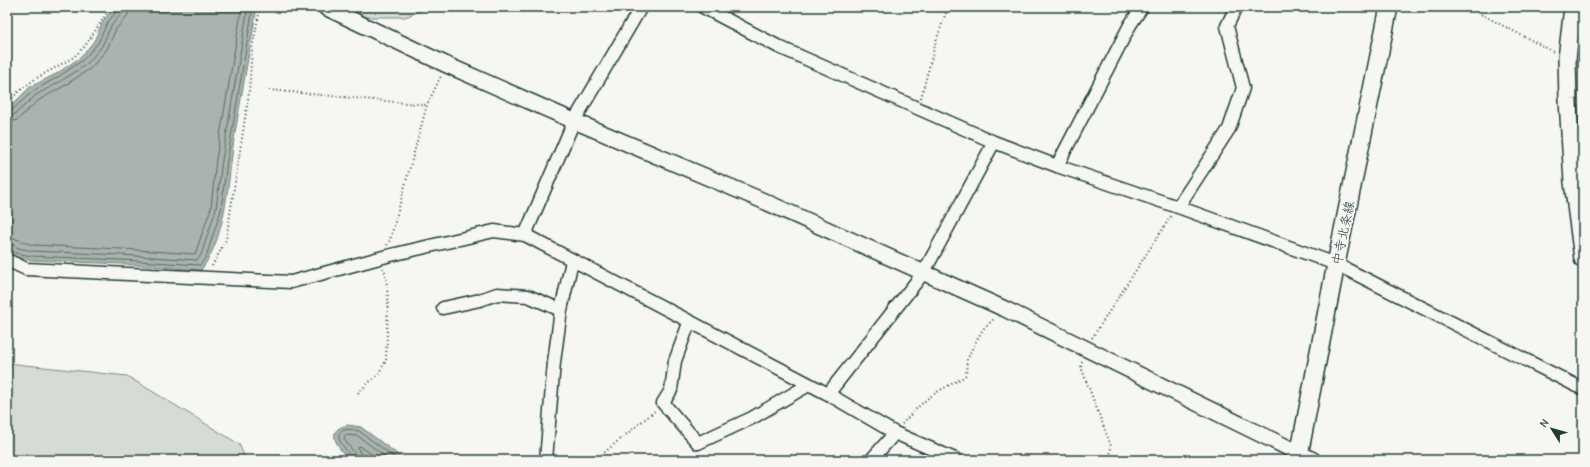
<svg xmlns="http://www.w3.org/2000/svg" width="1590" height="467" viewBox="0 0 1590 467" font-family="'Comic Neue','Klee One',sans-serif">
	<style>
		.green { fill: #d6dbd6; stroke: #7a8c85 }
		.water { fill: #aab3ae; stroke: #72847d }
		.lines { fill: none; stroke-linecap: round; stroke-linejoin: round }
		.shore { stroke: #576c65; stroke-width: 1 }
		.minor-casing { stroke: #1f3d34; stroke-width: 15 }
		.tertiary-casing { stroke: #1f3d34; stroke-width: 18 }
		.secondary-casing { stroke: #1f3d34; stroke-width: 20 }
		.path { stroke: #1f3d34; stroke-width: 2; stroke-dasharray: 1 3; stroke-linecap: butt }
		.minor { stroke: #f6f6f2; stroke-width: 12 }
		.tertiary { stroke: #f6f6f2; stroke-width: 15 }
		.secondary { stroke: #f6f6f2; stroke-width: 17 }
		.labels { text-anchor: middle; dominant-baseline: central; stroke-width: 4; stroke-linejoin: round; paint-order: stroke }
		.street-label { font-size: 13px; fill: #1f3d34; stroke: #f6f6f2 }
	</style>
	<rect width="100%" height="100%" fill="#f6f6f2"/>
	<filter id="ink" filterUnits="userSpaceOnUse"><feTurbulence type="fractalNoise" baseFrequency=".025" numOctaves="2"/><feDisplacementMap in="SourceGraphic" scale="8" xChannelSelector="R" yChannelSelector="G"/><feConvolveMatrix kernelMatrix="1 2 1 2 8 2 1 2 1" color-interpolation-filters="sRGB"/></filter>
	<g filter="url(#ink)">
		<path class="green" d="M346,7h85l-26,10h-40z
			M1578,7h5v53l-10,-6z
			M7,363l120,13 112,68 7,16h-239z"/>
		<path class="water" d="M115,7h142c-7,42 -15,84 -22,126 -7,42 -7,102 -34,137l-80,-6 -90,-4 -17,-3 -7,-6v-141l23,-23 26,-13 25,-17 13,-16 9,-20z
			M348,425l13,2 44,33h-57c-9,-13 -25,-30 0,-35z"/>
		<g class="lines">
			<path class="shore" d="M7,112l4,-1 22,-20 25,-14 25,-17 15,-17 9,-20 10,-12 1,-4
				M7,117l7,-2 22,-20 25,-14 26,-17 15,-18 9,-20 11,-13 1,-6
				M7,123l10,-3 22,-20 25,-14 27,-18 16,-19 9,-20 12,-14 1,-8
				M7,237c8,0 17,6 26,8l89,4 73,5 16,-46 5,-49 26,-152
				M7,243l5,1 6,4 14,3 90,4 75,5 4,-5 15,-46 6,-49 26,-153
				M7,248l9,5 15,3 91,4 78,5 6,-8 15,-47 6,-49 26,-154
				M351,460c-1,-10 -18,-19 -10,-29l7,-2 11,2 39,29
				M356,460l-1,-6 -11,-15 1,-4 13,1 32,24
				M362,460l-1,-5 -3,-7 2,-2 20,14"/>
			<g class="minor-casing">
				<path id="minor" d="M703,7l76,40 215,95 63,24 121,41 158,57 247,125
					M1057,166l73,-141 12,-18
					M1178,207l51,-78 14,-41 -16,-62 9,-19
					M525,235l49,-114 67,-114
					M7,260l19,9 265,13 96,-26 107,-25 31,4 303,159 67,39 62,27
					M443,308l37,-8 17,-6 31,2 33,14
					M689,323l-14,38 -4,29 -8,13 35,40 54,-25 53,-31 2,-4
					M828,394l96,-122 70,-130
					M546,460l8,-98 7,-52 11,-49
					M871,460l24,-27"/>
			</g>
			<g class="tertiary-casing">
				<path id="tertiary" d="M325,7l122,58 127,56 185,78 246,110 308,151"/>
			</g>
			<g class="secondary-casing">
				<path id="secondary" d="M1573,7l-6,52 1,41 5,82 10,77
					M1298,460l38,-196 53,-257"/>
			</g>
			<path class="path" d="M1467,7l87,45
				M269,90l158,15
				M921,98l15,-57 12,-34
				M7,104l12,-13 16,-12 39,-22 11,-11 26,-39
				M387,245l3,-5 37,-135 14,-29
				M212,266l14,-26 23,-147 3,-45 8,-39
				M1092,338l79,-122
				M1082,362l-1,5 30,79 -1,14
				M358,393l20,-19 8,-13 2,-61 -2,-26 -3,-6
				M902,424c10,-11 22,-24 35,-32 10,-6 20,-10 29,-17l1,-15 5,-11 11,-20 12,-11
				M331,457l2,3
				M595,460l61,-50"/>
			<use href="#minor" class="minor"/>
			<use href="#tertiary" class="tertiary"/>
			<use href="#secondary" class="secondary"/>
		</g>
	</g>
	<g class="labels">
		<g class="street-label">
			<text transform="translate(1343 233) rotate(-78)">中寺北条線</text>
		</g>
	</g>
	<rect width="1590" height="467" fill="none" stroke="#f6f6f2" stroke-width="24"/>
	<rect x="12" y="12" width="1566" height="443" fill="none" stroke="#1f3d34" stroke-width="1.5" filter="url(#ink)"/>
	<g transform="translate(1552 429) rotate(307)" stroke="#f6f6f2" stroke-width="3" paint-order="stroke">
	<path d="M0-3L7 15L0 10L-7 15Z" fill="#1f3d34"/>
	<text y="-6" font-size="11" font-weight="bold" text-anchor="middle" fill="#1f3d34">N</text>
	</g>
</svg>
